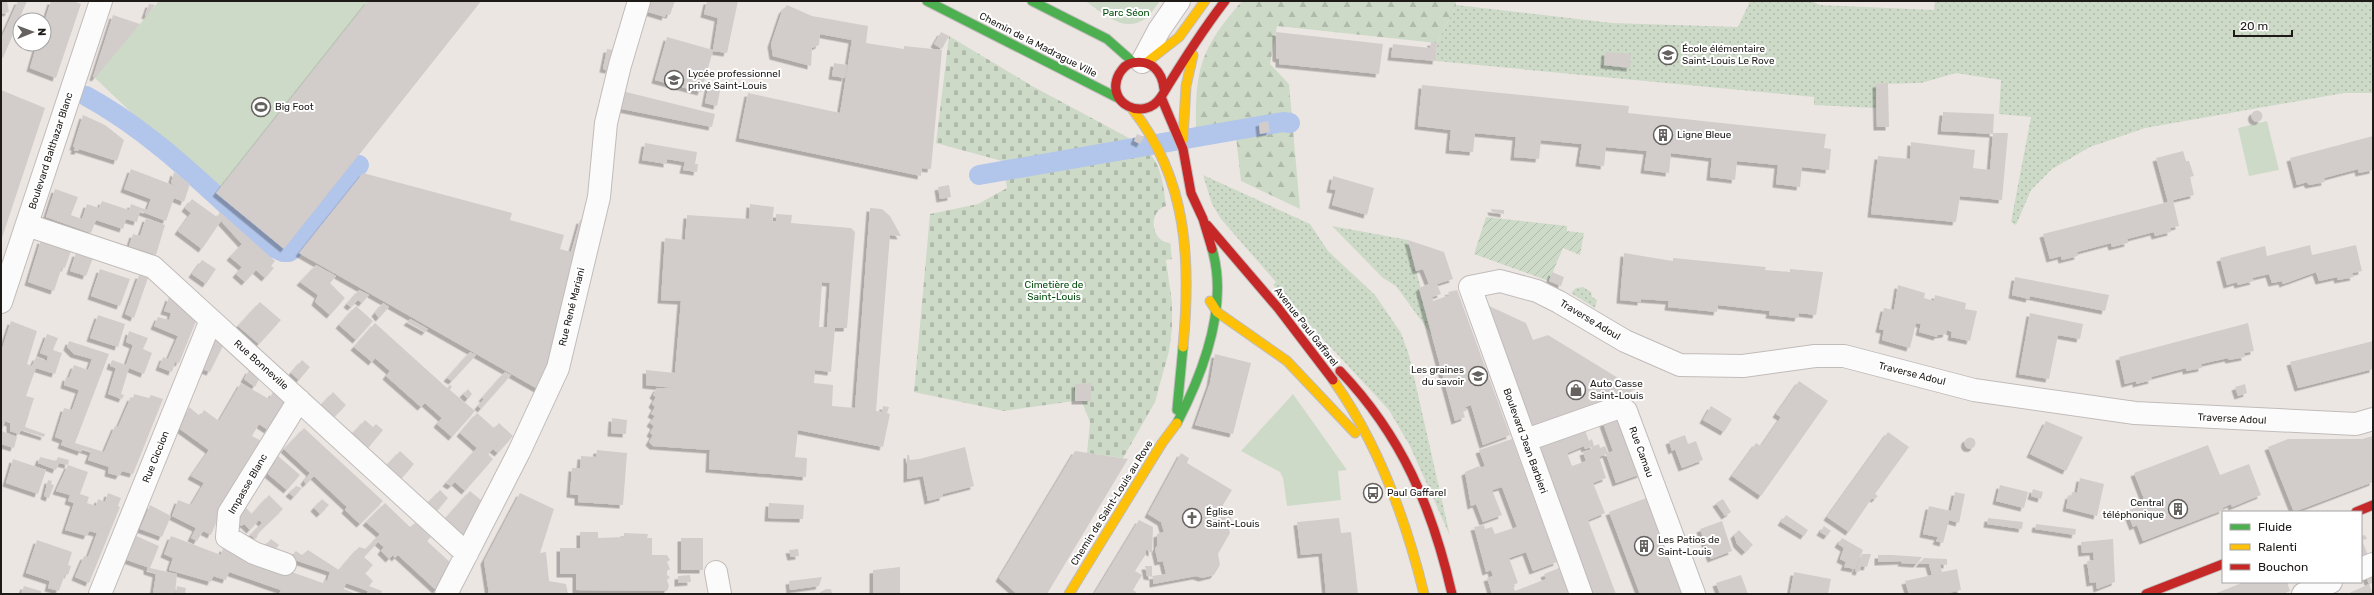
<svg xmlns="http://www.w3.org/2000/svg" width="2374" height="595" viewBox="0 0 2374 595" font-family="Rubik,sans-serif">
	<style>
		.grass { fill: url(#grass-dots) }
		.forest { fill: url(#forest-firs) }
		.cemetery { fill: url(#cemetery-stones) }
		.park { fill: #cddac8 }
		.garden { fill: url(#garden-furrows) }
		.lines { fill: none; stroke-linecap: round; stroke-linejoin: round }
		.canal { stroke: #b2c5eb; stroke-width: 20 }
		.building { fill: #d2cdcb; fill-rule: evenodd; filter: url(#shadow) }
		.street-casing { stroke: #c0bcba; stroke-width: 24 }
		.fast-casing { stroke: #c0bcba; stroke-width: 11 }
		.slow-casing { stroke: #c0bcba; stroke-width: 11 }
		.jam-casing { stroke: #c0bcba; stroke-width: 11 }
		.street { stroke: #fcfbfb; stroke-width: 22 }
		.fast { stroke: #4caf50; stroke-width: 9 }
		.slow { stroke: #ffc107; stroke-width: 9 }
		.jam { stroke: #c62828; stroke-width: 9 }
		.labels { text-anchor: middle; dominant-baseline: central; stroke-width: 4; stroke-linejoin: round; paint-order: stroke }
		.park-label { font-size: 10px; fill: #034d0d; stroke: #fff }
		.street-label { font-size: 10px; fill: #1d1a18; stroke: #fff }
		.poi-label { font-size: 10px; fill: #1d1a18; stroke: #fff; text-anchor: start }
	</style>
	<defs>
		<pattern id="grass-dots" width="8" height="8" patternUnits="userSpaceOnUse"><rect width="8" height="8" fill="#cddac8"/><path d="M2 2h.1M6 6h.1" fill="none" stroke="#b0baab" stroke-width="1.8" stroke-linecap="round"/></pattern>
		<pattern id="forest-firs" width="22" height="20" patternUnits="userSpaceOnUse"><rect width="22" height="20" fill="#cddac8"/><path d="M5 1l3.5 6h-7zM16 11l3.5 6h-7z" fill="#b0baab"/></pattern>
		<pattern id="cemetery-stones" width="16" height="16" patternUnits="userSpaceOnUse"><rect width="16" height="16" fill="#cddac8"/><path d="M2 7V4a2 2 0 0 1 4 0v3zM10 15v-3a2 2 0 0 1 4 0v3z" fill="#b0baab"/></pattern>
		<pattern id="garden-furrows" width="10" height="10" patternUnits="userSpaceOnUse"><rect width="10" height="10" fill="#cddac8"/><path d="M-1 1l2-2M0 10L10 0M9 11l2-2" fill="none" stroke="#b0baab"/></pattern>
		<filter id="shadow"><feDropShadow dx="-3.5" dy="3.5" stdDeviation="0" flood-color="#0004"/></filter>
	</defs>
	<rect width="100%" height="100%" fill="#ece6e3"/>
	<path class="grass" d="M1750,1h61l9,4 114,5 1,-9h438v92h-29l-199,35 -55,19 -38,22 -21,21 -15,35 -5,-3 20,-105 -32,-3 2,-34 -45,-7 -35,10 -45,1v24l-62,-3v-8l-378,-36 1,-18 19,-38 156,18 126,4z
		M1203,175l107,49 18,27 47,44 26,38 8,22 41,181 -40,-90 -21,-36 -116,-125 3,-3 -55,-63 -9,-15z
		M1332,226l76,14 26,98 -38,-52 -13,-8z
		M1583,287l8,5 1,5 5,3 -2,8 -24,-15 5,-5z"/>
	<path class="forest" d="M1242,1h213l1,4 -19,38 -160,-17 -7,38 19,20 11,125 -59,-28 -6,-53 -39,6c-1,-64 3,-84 46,-133z"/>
	<path class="cemetery" d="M949,36l83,50 108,58c21,16 23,37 26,62 -18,5 -16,35 4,37l2,16 -6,1 6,43v25l-3,23 -14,51 -32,56 -36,-5 3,-31 -9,-22 -77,11 -90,-19 16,-178 48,-10 29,-16 -5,-27 -66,-18z"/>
	<path class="park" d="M159,1h322l-197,248 -68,-56 -121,-115z
		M1085,1h75c-4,5 -9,13 -14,17 -22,17 -44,-6 -61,-17z
		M2267,121l12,49 -30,6 -11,-48z
		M1293,394l54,76 -9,1 3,29 -54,6 -4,-28 -3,-6 -39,-21z"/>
	<path class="garden" d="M1486,217l81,9v5l17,2 -4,22 -17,-7 -14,33 -75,-27z"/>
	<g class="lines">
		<path class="canal" d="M86,96c70,38 127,98 186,151l11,5h6l3,-2 67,-85
			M979,175l304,-53 7,1"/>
	</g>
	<path class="building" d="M1,1h6l2,11 -8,2z
		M18,1h9l-24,57 -2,-1v-18z
		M51,1h22l8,3 -25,74 -26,-10 7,-24h7v-21z
		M368,1h113l-197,248 -68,-56z
		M648,1h27l-5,14 -4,-1 -1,3 -20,-6z
		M707,1h31l-11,52 -14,-2 -12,41 -46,-12 12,-43 46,13 5,-32 -14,-4z
		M149,4l6,1 -8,11 -2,-1z
		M787,5l25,11 56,10 -2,17 38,6v-3l38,4 -11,119 -9,-1 -1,8 -182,-38 9,-45 92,20 12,-73 -32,-6 -1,11 -7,3 -1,18 -38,-10 -2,-12 11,-33z
		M113,15l27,9 -45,54 -2,-1z
		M941,32l8,4 -7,13 -8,-5z
		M1276,32l107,12 -4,30 -100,-10v-5l-3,-1z
		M1431,42l6,1 -1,18 -45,-4 2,-13 37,4z
		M607,49l6,1 -4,20 -6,-1z
		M1605,52l26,2 -1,14 -26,-3z
		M834,63l13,2 -2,13 -13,-2z
		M709,83l12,3 -4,20 -12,-3z
		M1888,83l1,44h-12l-1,-43z
		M1422,85l207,21 -1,7 198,21 -2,14 7,1 -2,21 -27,-3 -2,20 -24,-3 2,-19 -41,-4 -2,19 -25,-3 2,-19 -41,-5 -2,20 -25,-3 3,-19 -41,-4 -2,19 -25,-3 3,-19 -41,-4 -2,19 -25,-2 2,-20 -41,-4 -2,19 -24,-2 2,-20 -33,-4z
		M1,90l44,18 -44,133z
		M622,91l93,23 -3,13 -95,-19z
		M2251.5 116a5.5 5.5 0 1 1 11 0a5.5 5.5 0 1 1-11 0Z
		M1943,112l51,2 -1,19h15l-6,67 -42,-4 -4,26 -85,-8 7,-58 32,3 1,-17 64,8 -2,18 17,2 3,-36 -52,-3z
		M83,115l22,10 19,15 -7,21 -38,-12 -1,2h-4l1,-4h-2z
		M1268,121l2,11 -10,2 -1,-11z
		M1137,134l7,3 -4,7 -6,-3z
		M2373,136v34l-14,3 -1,-4 -34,9 1,4 -16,3 -2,-3 -10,3 -7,-27z
		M645,143l52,9 -2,12h3l-1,8 -14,-2 2,-8 -18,-3v5l-25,-4z
		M2183,151l3,10h3l5,15 -4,1 4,18 -21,5 6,26 -9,2 1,4 -16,4 -1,-4 -27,7 1,4 -16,4 -1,-4 -34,9 1,4 -16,4 -1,-4 -11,3 -7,-25 125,-32 -12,-44z
		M131,169l47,18 -7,-4 3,-11 16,12 -6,18 -10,-4 -8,23 -26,-10 -3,11 -11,-3 -3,10 -27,-9 -5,13 -45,-16 9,-28 23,8 -7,18 11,4 5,-15 12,4 3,-7 27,9 2,-6 16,6 4,-11 -27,-10z
		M363,173l149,40 -2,7 54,15 -4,14 11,3 9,-32 8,2 -45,170 -244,-139z
		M1333,176l41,12 -7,27 -35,-10 4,-15 -6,-1z
		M949,185l2,12 -11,2 -2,-12z
		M192,199l25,18 3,-5 55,49 -4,5 3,2 -9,10 -9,-8 -11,12 -9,-8 6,-7 -12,-10 12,-13 -21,-23 -19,28 -24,-18 13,-18 -6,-5z
		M750,204l24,3 -2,14h4v-7l16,1 -1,8 60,5 4,4 -8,96h-12l-4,44 -16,-2 -1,13 19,2 -1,21 23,2 15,-200 12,1 8,7 11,20 -11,-1 -14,176 6,1 1,-6 6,1 -2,6 3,1 -7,33 -85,-17 -3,27 12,1 -1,19 -97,-8 1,-19 -57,-4 -4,-4 4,-7 -3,-2 4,-7 -4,-3 5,-7 -4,-2 4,-7 -3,-3 4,-7 -3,-2 4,-7h17l-28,-3v-15l29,3 6,-72 -20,-1 4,-62 20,2 2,-25 62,4zM822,282l8,1 -3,44h-8z
		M1491,209l13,1v4l-12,-2z
		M146,218l19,7 -9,30 -27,-9 4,-12 7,2z
		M41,240l30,11 -6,17 -3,-1 -8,24 -26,-9z
		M1408,240l36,12 9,27 -16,5 4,10 -9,3 1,4 17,-6 -2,-3 9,-2 53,145 -27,10 -12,-40 -6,2 2,3 -4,2 2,5 -10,4 -36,-133 10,-4 -6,-15 -7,2z
		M2310,245l2,10 44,-10 6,26 -10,2 2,4 -16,3 -1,-3 -18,4 -3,-9 -33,12 -1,-3 -10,2 -3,-9 -17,4 2,3 -16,4 -1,-3 -10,3 -7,-27 45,-12 2,10z
		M76,253l17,5 -7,18 -16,-5z
		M1624,253l49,8v-3l93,9 -1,3 25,2v-3l33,3 -7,43 -17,-2 -1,5 -29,-3 1,-4 -52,-6 -1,7 -49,-5 1,-6 -28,-2v3l-21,-2z
		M202,260l14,9 -10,15 -14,-10z
		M316,265l20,11 -6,7 15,15 -15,17 -15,-13 3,-7 -18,-13z
		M100,269l30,10 -10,27 -29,-10z
		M1552,272l12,5 -3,9 -12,-5z
		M139,275l9,3 -14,40 -9,-4z
		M2015,277l94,18 -4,16 -75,-15 -1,3 -17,-4z
		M1898,285l27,8 -1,5 10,3 1,-6 31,8 -1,6 12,2 -7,30 -19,-4 1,-5 -5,-2 -1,4 -8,1 -1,2 -18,-5 2,-8 -5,-1 -6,25 -28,-8 2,-10 -5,-1 5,-21 10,2z
		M359,290l10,5 -7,8 -4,-3 -7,7 -4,-3z
		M169,297l27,24 -17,42 -4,-1 -3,10 -13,-5 4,-10 5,2 10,-23 -24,-10 4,-9 11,3 2,-7 -7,-2z
		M260,302l21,18 -22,24 -21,-18z
		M383,303l6,4 -10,11 -4,-5z
		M1487,305l39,18 7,17 15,-5 88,54 -104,39z
		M356,306l17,15 -17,19 -17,-15z
		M2030,313l53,11 -3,15 -22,-4 -9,44 -30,-5z
		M98,315l27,9 -7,23 -28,-9z
		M410,319l18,10 -3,3 -18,-10z
		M11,321l26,10 -10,33 5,2 4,-9 11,4 1,-5 -8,-3 7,-19 11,4 -5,12 9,3 -7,21 -19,-6 -10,28 8,2 -9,29 20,7 -1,3 -23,-7 -2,4 -9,-3v-8l-5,-2 -3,10 15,6 -3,11 -13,-4v-92z
		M375,323l72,65 3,-3 2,1 -2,4 25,21 -23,26 -15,-13 5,-6 -17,-15 -4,4 -35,-31 4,-5 -15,-13 -3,4 -18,-15z
		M2248,323l6,28 -10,2 1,4 -16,3 -1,-2 -27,6 1,4 -16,3v-3l-35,9 1,3 -16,4v-3l-11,3 -6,-27z
		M129,331l19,7 -5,11 9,4 -8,21 -15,-6 -8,26 3,1 -2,4 -14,-5 8,-26 -6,-2 2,-6 14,5 7,-20 -7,-3z
		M215,337l8,9 -13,26 -8,-3z
		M69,341l40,13 -34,89 29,9 11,-26 3,1 13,-30 2,1 1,-4 15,4 2,-3 12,4 -30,75 -11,-3 -3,5 -11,-3 1,-6 -21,-7 3,-8 -9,-3 -1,3 -20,-7 2,-5 -8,-3 9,-29 8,2 7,-20 -15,-5 2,-8 3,1 5,-13 14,5 4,-11 -18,-5 -7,-7z
		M2373,341v28l-75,19 -8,-26z
		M470,352l6,3 -24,26 -5,-3z
		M1215,354l36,9 -18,71 -38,-9 15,-42z
		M302,360l8,7 -11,13 -8,-7z
		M249,370l10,9 -4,8 -11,-8z
		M505,372l6,3 -30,34 -3,-3 6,-7 -2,-1z
		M1799,381l29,20 -67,95 -29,-20 24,-33 5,3 20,-29 -5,-3z
		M241,383l28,16 4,-7 11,10 -16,28 -9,-6 -7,12 9,5 -39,68 -11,26 -8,-4 -6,10 -6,-3 5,-10 -24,-12 6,-16 13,5 13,-22 -13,-7 18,-26 -29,-21 9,-22 11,9 4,-6 15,11z
		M1091,383v18h-16v-17z
		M2245,384l2,9 -9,3 -3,-9z
		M468,389l4,5 -4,5 -5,-5z
		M333,392l13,13 -12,12 -13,-12z
		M1711,406l21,13 -8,13 -21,-12z
		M477,413l17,15 5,-5 14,13 -15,17 -5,-4 -5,5 5,5 -28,32 -10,-9 -4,4 -5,-3 31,-35 -17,-15z
		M1620,417l21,57 -25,9 -10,-29 -7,3 7,21 -13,5 12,30 -17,7 28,74h-22l-55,-147 46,-17 4,11 3,-2 2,7 5,-2 1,4 5,-2 3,7 5,-2 -10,-28zM1584,446l1,3 6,-2 1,2 -9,3 3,9 -14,5 -5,-13z
		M612,418l15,2 -1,14 -15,-1z
		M365,420l8,7 3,-3 7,6 -15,18 -15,-15z
		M2046,421l37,16 -17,34 -36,-17z
		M304,428l79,73 -23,23 -15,-14 2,-3 -33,-31 -8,8 -2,-3 6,-8 -26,-24z
		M1888,432l21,15 -34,47 3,2 -3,3 -3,-1 -23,34 -22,-15z
		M1685,435l3,9 8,-3 7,19 -21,8 -7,-19 -3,2 -3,-10z
		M2373,436v46l-79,30 -26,-65 20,-8h74z
		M1964.5 443a5.5 5.5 0 1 1 11 0a5.5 5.5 0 1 1-11 0Z
		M1512,439l45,123 -24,9 -7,-19 -17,6 9,25 -5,2 2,6 31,-12 -2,-5 15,-6 10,26h-77l-5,-16 6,-2 -2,-6 -5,2 -12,-45 10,-2 1,4 7,-2 3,7 22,-7 -15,-40 -10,3 10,25 -19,7 -7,-18 -5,2 -6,-34 14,-6 1,2 5,-2 -6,-16z
		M2208,445l12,30 29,-11 12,31 -29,12 -1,-3 -9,4 1,2 -80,31 -6,-16 -4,2 -6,-16 19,-7 -12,-31z
		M965,447l9,39 -31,8v3l-15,4 -5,-25 -16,3v-24h2l1,5 9,-1z
		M597,450l30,3 -4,52 -45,-3v-7l-8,-1 2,-26h8l1,-12 15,1z
		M400,451l14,13 -13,15 -14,-14z
		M1075,451l53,8 -81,135h-30l-18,-16z
		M1181,453l8,5 -2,5 45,27 -9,15 2,7 5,2 2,7 -4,4 2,8 -12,21 2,11 -6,10 -12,3 -6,-2 -43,8v-7l-6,-1 -2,-10h7v10l14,-2 -3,-13 -5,1 -3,-13 2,-3v-12l7,-2 -3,-10 -13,-8z
		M278,456l22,19 -13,15 -19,-16z
		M40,457l16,4 2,-4 11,3 -1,5 -9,-2 -3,7 -18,-7z
		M13,459l33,11 -8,24 -32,-11z
		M68,465l20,7 -8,22 9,3 -2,6 9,3 2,-7 7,3 3,-9 13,5 -3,8 2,1 -31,76 -14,-6 9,-21 4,1 9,-24 -8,-2 -2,5 -22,-6 9,-27 -6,-2 2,-6 -14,-4z
		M2080,478l24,6 -7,32 -31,-8 3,-13 2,1 1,-4 5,1z
		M48,480l4,1 -1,3 3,1 -5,13 -5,-2z
		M2000,485l28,7 -4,16 -28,-7z
		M296,486l6,2 -8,9 -5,-4z
		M2033,489l10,3 -2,7 -10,-3z
		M440,490l8,8 -11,13 -9,-8z
		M470,491l17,14 -18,29 -6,1 -18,-16z
		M1955,492l10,2 -6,29 -10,-3 -6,23 -7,-2 2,-4 -15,-3 6,-28 22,5z
		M520,493l34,16 -14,44 6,-1 3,29 17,3 2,10h-79l-5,-33z
		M269,495l14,14 -24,23 -3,7 -6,-4 12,-12 -3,-3 -9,10 -6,-6 -3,2 -6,-4 9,-16 8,8z
		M1649,497l35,97h-44l-31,-82z
		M322,499l7,6 -9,9 -6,-6z
		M1723,499l8,13 -6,4 -9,-13z
		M385,503l25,24 5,-4 16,14 -4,4 25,23 -9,9 5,4 -12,13 -38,-35 -3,3 -2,-3 -4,4 -8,-8 3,-4 -6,-5 -14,15 9,8 -8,8 8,8 -4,5 13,5 -1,3h-12l-2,-1 1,-2 -22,-8 -2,6 12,5h-77l2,-4 -52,-18 -3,8 -13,-4 -2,6 -42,-12 4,-12 -9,-4 7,-18 50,19 2,-7 100,35 1,-3 3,1 3,-9 -41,-14 7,-7 6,4 6,-5 31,20 20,-23 7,2 14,-15 -14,-12z
		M769,503l35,2 -1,14 -35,-1z
		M150,505l21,11 -9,21 -22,-8z
		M1786,515l22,15 -4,6 -23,-14z
		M1339,518l2,15 10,-1 7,62h-32l-4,-41 -21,2 -4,-33z
		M1988,518l35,4 -1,7 -35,-5z
		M1139,520l14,7 -1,26 -7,-4 1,5 -11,17 7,4 -9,15 3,2 -1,2h-41z
		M1722,521l10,30 -21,8 -11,-30z
		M2036,524l40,5 -1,6 -40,-6z
		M1824,526l7,5 -4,5 -7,-4z
		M1739,530l14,15 -8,7 -8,-8 -3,-9z
		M580,532h18v6l26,-1v-4l24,1 -1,4h5v17h15l3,5 -3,2 3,7 -3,2v4l3,2 -3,3 2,6 -2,5 -91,-1v-16h-16v-26h20z
		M134,535l25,11 -9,22 27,6 -2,20h-22l3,-20 -9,-3v-4l-23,-8z
		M2365,535l2,4 -5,1 7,18 -8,4v-26z
		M681,538h22v32h-22z
		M1842,538l21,12 -8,19 -11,-2 2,-5 -6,-3 4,-11 -6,-4z
		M271,539l8,6 -6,7 -8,-6z
		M2113,539l2,43 -18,7 -1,-7 -6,1 -3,-22 7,-1 -1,-8 -11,1 -1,-11z
		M37,540l35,12 -4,13 3,1 -3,9 -3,-1 -6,17 -11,-3 2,-7 -24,-8z
		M798,549l1,7 -8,1 -2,-7z
		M1862,554h9l-4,13 -6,-1 -2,6 -4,-1z
		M1878,555h14l30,2 -5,7 -16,-1 1,-2 -24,1z
		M1924,558l23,1v6l-7,-1 2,8 15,-3 4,21 -17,4h-35l-4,-13 27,-6 -3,-11h-10z
		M900,567v27h-27v-24z
		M2373,571v12l-4,1 4,10h-26l22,-10 -4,-10z
		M1794,572l37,7 -3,15h-38z
		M690,575l1,7 -13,1v-7z
		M1741,575l7,19h-28l-4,-11z
		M822,577l-3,9 -29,4 -1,-9z
		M2244,582h43l3,9 -7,3h-69z
		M24,586l17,5v3h-20z
		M177,586l9,2 -1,6h-9z
		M826,589h5l1,5h-15z"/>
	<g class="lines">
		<g class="street-casing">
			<path id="street" d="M1142,62l17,-32 20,-29
				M27,225l126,42 314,287
				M1,302l100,-301
				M1526,440l94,-33 6,4 68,183
				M285,564l-31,-11 -27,-16 2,-24 70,-113
				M2361,569l12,-5
				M716,572l4,22
				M100,594l111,-274
				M446,594l73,-142 39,-84 41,-171 7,-74 14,-58 19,-64
				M1581,594l-111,-307 30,-6 37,10 22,11 66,39 55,24 63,1 72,-10h29l130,34 161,23 221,11 17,-5
				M2303,594l28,-12"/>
		</g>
		<g class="fast-casing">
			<path id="fast" d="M927,1l191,97
				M1032,1l75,38 26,23
				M1177,410l6,-63
				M1177,423c26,-50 52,-117 35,-174"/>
		</g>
		<g class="slow-casing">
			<path id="slow" d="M1147,62l32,-25 26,-36
				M1133,110c55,70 58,152 50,237
				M1183,139l3,-53 7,-31
				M1210,301l7,11 70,49 68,72
				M1333,380c45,63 73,140 91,214
				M1069,594l93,-151 15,-20"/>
		</g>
		<g class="jam-casing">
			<path id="jam" d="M1164,89c-2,-18 -13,-30 -32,-26 -6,1 -10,6 -13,11 -15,29 25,49 42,23 20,-33 40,-65 64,-96
				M1161,97l22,52 8,44 12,26 9,30
				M1207,225l71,83 55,72
				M1340,371c62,65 92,136 112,223
				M2356,512l17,-7
				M2146,594l77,-30"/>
		</g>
		<use href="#street" class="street"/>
		<use href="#fast" class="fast"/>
		<use href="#slow" class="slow"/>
		<use href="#jam" class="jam"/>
	</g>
	<defs>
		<g id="school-ring" transform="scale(1)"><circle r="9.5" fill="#fff" stroke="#65615f" stroke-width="1.5"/><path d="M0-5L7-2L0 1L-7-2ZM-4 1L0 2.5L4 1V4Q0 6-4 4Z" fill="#65615f"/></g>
		<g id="stadium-ring" transform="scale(1)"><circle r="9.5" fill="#fff" stroke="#65615f" stroke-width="1.5"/><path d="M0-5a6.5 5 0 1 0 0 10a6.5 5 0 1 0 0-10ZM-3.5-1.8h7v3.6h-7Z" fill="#65615f"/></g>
		<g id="building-ring" transform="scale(1)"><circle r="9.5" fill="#fff" stroke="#65615f" stroke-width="1.5"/><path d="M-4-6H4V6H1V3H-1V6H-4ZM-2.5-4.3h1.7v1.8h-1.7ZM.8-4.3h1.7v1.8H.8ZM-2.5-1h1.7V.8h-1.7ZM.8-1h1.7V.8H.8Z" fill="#65615f"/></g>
		<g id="shop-ring" transform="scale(1)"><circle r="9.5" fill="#fff" stroke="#65615f" stroke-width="1.5"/><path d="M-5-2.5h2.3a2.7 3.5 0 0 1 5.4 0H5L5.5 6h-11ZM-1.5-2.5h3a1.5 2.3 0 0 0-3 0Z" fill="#65615f"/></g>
		<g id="bus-ring" transform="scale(1)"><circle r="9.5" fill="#fff" stroke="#65615f" stroke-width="1.5"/><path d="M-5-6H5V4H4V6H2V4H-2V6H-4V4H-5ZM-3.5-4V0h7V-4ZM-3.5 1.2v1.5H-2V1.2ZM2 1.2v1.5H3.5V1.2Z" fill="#65615f"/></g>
		<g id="church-ring" transform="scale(1)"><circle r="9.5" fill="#fff" stroke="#65615f" stroke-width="1.5"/><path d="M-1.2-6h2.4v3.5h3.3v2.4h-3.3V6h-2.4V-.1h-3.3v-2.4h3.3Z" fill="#65615f"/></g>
	</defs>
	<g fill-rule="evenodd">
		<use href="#school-ring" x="1668" y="55"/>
		<use href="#school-ring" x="674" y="80"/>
		<use href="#stadium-ring" x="261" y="107"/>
		<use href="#building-ring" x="1663" y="135"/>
		<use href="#school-ring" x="1478" y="376"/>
		<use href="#shop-ring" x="1576" y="390"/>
		<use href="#bus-ring" x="1373" y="493"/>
		<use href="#building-ring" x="2178" y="509"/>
		<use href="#church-ring" x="1192" y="518"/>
		<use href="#building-ring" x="1644" y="546"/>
	</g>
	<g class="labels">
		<g class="park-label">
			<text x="1126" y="13">Parc Séon</text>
			<text x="1054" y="285">Cimetière de<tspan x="1054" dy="12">Saint-Louis</tspan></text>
		</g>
		<g class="street-label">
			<text transform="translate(1038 45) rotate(27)">Chemin de la Madrague Ville</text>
			<text transform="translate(51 151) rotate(-72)">Boulevard Balthazar Blanc</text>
			<text transform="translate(572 307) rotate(-76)">Rue René Mariani</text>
			<text transform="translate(1590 320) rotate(31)">Traverse Adoul</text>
			<text transform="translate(1306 327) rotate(52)">Avenue Paul Gaffarel</text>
			<text transform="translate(261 365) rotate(42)">Rue Bonneville</text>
			<text transform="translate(1912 374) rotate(14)">Traverse Adoul</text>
			<text transform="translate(2232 419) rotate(3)">Traverse Adoul</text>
			<text transform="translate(1525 441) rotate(70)">Boulevard Jean Barbieri</text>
			<text transform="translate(1641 452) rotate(70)">Rue Camau</text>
			<text transform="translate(156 457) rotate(-68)">Rue Ciccion</text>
			<text transform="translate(248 484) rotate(-60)">Impasse Blanc</text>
			<text transform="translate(1112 503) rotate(-58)">Chemin de Saint-Louis au Rove</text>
		</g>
		<g class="poi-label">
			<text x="1682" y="49">École élémentaire<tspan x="1682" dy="12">Saint-Louis Le Rove</tspan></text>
			<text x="688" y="74">Lycée professionnel<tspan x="688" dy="12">privé Saint-Louis</tspan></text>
			<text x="275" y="107">Big Foot</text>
			<text x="1677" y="135">Ligne Bleue</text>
			<text x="1464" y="370" text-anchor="end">Les graines<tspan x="1464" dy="12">du savoir</tspan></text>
			<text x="1590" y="384">Auto Casse<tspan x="1590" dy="12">Saint-Louis</tspan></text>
			<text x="1387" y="493">Paul Gaffarel</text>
			<text x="2164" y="503" text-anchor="end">Central<tspan x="2164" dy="12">téléphonique</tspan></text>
			<text x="1206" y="512">Église<tspan x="1206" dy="12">Saint-Louis</tspan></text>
			<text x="1658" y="540">Les Patios de<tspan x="1658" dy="12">Saint-Louis</tspan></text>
		</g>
	</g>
	<rect width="2374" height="595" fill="none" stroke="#1d1a18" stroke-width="4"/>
	<rect x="2222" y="511" width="140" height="72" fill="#ffffff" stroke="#a5a3a3"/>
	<rect x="2230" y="524" width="20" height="6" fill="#4caf50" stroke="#a5a3a3"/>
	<text x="2258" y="531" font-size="12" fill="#1d1a18">Fluide</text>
	<rect x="2230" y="544" width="20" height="6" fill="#ffc107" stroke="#a5a3a3"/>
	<text x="2258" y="551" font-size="12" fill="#1d1a18">Ralenti</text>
	<rect x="2230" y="564" width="20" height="6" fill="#c62828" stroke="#a5a3a3"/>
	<text x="2258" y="571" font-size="12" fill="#1d1a18">Bouchon</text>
	<g transform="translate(32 32) rotate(89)"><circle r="19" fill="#ffffff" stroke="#a5a3a3"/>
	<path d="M0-3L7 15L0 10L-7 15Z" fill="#65615f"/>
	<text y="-6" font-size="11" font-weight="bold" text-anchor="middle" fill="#1d1a18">N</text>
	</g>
	<path d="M2234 30v6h58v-6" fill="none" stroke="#1d1a18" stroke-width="2"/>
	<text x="2240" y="30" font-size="12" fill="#1d1a18" stroke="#ffffff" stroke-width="3" paint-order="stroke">20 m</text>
</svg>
